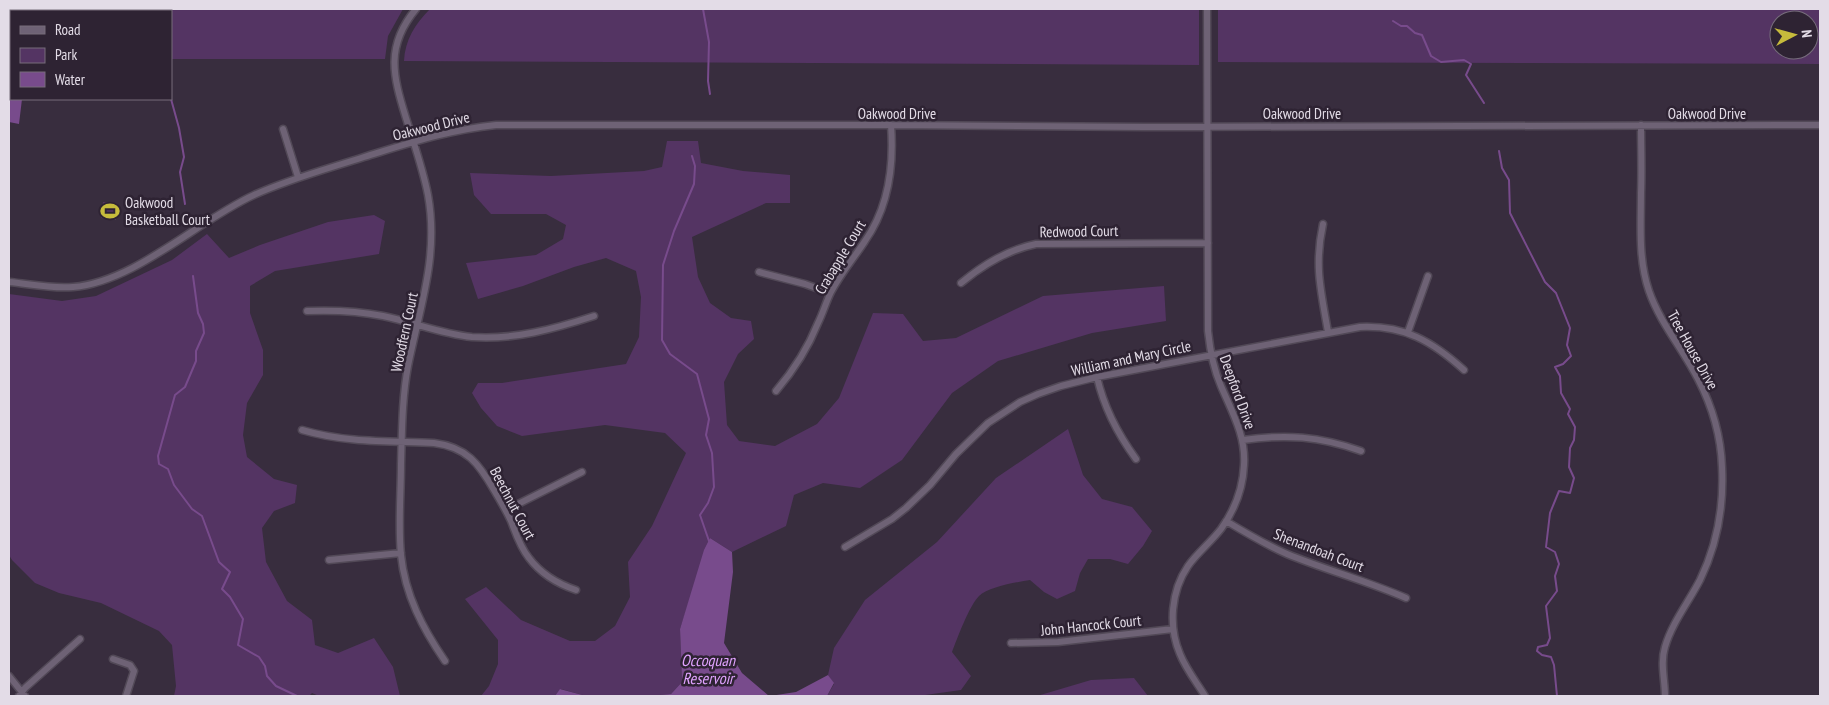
<svg xmlns="http://www.w3.org/2000/svg" width="1829" height="705" viewBox="0 0 1829 705" font-family="'PT Sans Narrow',sans-serif">
	<style>
		.green { fill: #543463; fill-rule: evenodd }
		.water { fill: #784b8c }
		.lines { fill: none; stroke-linecap: round; stroke-linejoin: round }
		.stream { stroke: #784b8c; stroke-width: 2 }
		.minor-casing { stroke: #524957; stroke-width: 9 }
		.minor { stroke: #6e6275; stroke-width: 6 }
		.labels { text-anchor: middle; dominant-baseline: central; stroke-width: 5; stroke-linejoin: round; paint-order: stroke }
		.street-label { font-size: 15px; fill: #e3dce7; stroke: #2e2333 }
		.poi-label { font-size: 15px; fill: #e3dce7; stroke: #2e2333; text-anchor: start }
		.water-label { font-size: 16px; font-style: italic; fill: #e1a3ff; stroke: #2e2333 }
	</style>
	<rect width="100%" height="100%" fill="#382d3e"/>
	<path class="green" d="M9,9h394l-15,27 -3,23h-214v-48h-160v51h-2z
		M430,9h769v56l-795,-4c1,-21 11,-37 26,-52z
		M1218,9h602v55l-602,-2zM1779,20h30v30h-30z
		M667,141h31l3,22 42,8 47,4v28h-24l-74,34 6,40 12,26 21,15 20,3 3,18 -16,15 -14,28 3,43 12,16 36,5 42,-22 22,-26 34,-85 30,1 20,27 33,-3 87,-42 121,-10 2,35 -74,12 -94,28 -46,32 -50,67 -42,28 -37,-5 -29,12 -8,31 -54,26 -22,-14 -30,91 2,53 -11,12 -22,2h-63l-25,-7 -6,7h-74l8,-10 9,-22v-24l-33,-41 21,-12 35,33 49,21h25l20,-15 15,-29 -2,-35 24,-36 34,-73 -21,-20 -60,-8 -83,11 -25,-10 -16,-18 -9,-15 6,-10h24l124,-19 13,-27 2,-40 -5,-26 -30,-13 -32,9 -51,19 -45,13 -12,-36 70,-8 27,-16 3,-14 -20,-11h-55l-17,-19 -4,-22 81,3 93,-5 18,-4z
		M103,202l15,2 -2,16 -15,-2z
		M374,215l11,6 -6,33 -104,17 -25,15v27l13,37v25l-16,28 -4,32 4,22 27,22 23,6 -2,18 -21,8 -12,17 4,34 21,39 25,19 3,25 23,8 36,-15 19,29 7,29h-81l-7,-3 -3,3h-135l2,-10 -4,-41 -13,-14 -58,-28 -42,-10 -24,-10 -23,-23 -3,-5v-261l53,7 34,-5 76,-36 35,-26 22,24 31,-13 68,-23z
		M1068,429l15,46 19,24 30,8 20,24 -9,15 -15,18 -18,-5h-22l-8,14 -5,18 -18,8 -13,-7 -14,-12c-13,2 -42,7 -51,16 -10,10 -22,43 -27,56l19,24 -10,14 -43,6h-91l7,-12 -6,-9 6,-27 31,-48 72,-58 59,-64z
		M1134,678l14,18h-111l54,-16z"/>
	<path class="water" d="M10,91l1,8h11l-3,25 -10,-2z
		M710,538l22,14 1,20 -9,71 18,30 27,23h-120l22,-2 11,-12 -2,-53 24,-79z
		M828,675l6,8 -7,13h-57l26,-4z
		M560,689l26,7h-31z"/>
	<g class="lines">
		<path class="stream" d="M703,9l6,33 -1,39 2,13
			M1393,21l8,5h6l8,7 7,2 9,21 10,6 23,-2 7,4 -5,11 18,28
			M171,99l8,29 5,29 -4,15 5,32
			M1499,151l3,17 7,12 1,33 35,69 11,11 14,35 -3,17 4,11 -8,8 -8,3 5,9 1,17 9,16 -2,5 7,13 -1,13 -4,8 -1,19 5,11 -4,15 -11,-2 -9,22 -4,34 9,5 4,12 -4,12 2,15 -11,15 4,32 -3,7 -9,2 -1,4 5,4 9,2 3,8 3,31
			M692,156l3,10 -1,18 -20,47 -11,34 -1,75 8,14 27,20 12,45 -3,16 6,18 2,34 -6,16 -8,12 9,26
			M193,276l5,37 5,11 1,9 -8,18v10l-11,26 -10,8 -17,61 1,8 9,5 6,16 18,24 10,7 17,46 11,10 -8,17 8,8 13,22 -5,26 21,12 6,9 2,10 9,10 21,10"/>
		<g class="minor-casing">
			<path id="minor" d="M416,9c-31,37 -23,67 -10,109 8,26 17,51 22,77 11,61 -8,112 -20,171 -6,32 -6,65 -7,98 0,30 -3,61 0,91 4,40 22,74 44,106
				M1641,125c0,23 1,45 0,68 0,32 -3,66 8,98 11,32 34,58 49,88 14,27 23,58 24,88 2,39 -5,78 -22,113 -12,23 -28,43 -35,67 -5,16 0,33 0,49
				M283,129l15,48
				M1323,224c-9,42 -2,67 5,108
				M759,272l46,12 25,9
				M9,282c21,2 43,7 64,5 62,-5 124,-66 181,-92 35,-16 73,-26 110,-38 46,-14 84,-27 132,-32h395l254,2 675,-2
				M961,283c23,-19 46,-33 75,-39l172,-1
				M307,311c25,-1 51,0 76,5 30,6 58,18 89,21 42,3 82,-8 122,-21
				M1408,332l20,-56
				M1097,377c7,31 20,56 39,82
				M776,391c18,-21 32,-43 42,-68 5,-10 8,-21 13,-31 10,-19 23,-34 34,-51 24,-34 29,-76 26,-116
				M302,430c44,13 88,11 132,13 33,4 45,21 60,47 6,10 12,20 17,31 5,13 9,26 18,37 12,16 29,26 47,32
				M1243,440c43,-6 76,-4 118,11
				M506,510l76,-38
				M1226,521c20,12 40,24 61,33 39,16 80,27 119,44
				M845,547l47,-28 14,-11 24,-23 26,-31 32,-31 32,-21 18,-8 23,-8 36,-9 263,-50c44,-2 72,14 104,43
				M329,560l72,-7
				M1011,643l47,-1 115,-13
				M113,659l17,6 4,6 -8,25
				M9,676l16,20
				M19,696l6,-8 55,-49
				M1205,696c-8,-13 -19,-27 -25,-42 -12,-28 -9,-63 8,-88 9,-13 23,-24 33,-37 13,-18 22,-41 23,-64 2,-29 -12,-53 -23,-79 -8,-18 -11,-36 -13,-55l-1,-322"/>
		</g>
		<use href="#minor" class="minor"/>
	</g>
	<defs>
		<g id="stadium-bare" transform="scale(1.5)"><path d="M0-5a6.5 5 0 1 0 0 10a6.5 5 0 1 0 0-10ZM-3.5-1.8h7v3.6h-7Z" fill="#c6bb3c" stroke="#2e2333" stroke-width="2.5" paint-order="stroke"/></g>
	</defs>
	<g fill-rule="evenodd">
		<use href="#stadium-bare" x="110" y="211"/>
	</g>
	<g class="labels">
		<g class="street-label">
			<text x="897" y="113">Oakwood Drive</text>
			<text x="1302" y="113">Oakwood Drive</text>
			<text x="1707" y="113">Oakwood Drive</text>
			<text transform="translate(431 126) rotate(-14)">Oakwood Drive</text>
			<text transform="translate(1079 231) rotate(-1)">Redwood Court</text>
			<text transform="translate(840 257) rotate(-59)">Crabapple Court</text>
			<text transform="translate(404 332) rotate(-78)">Woodfern Court</text>
			<text transform="translate(1693 350) rotate(61)">Tree House Drive</text>
			<text transform="translate(1131 358) rotate(-12)">William and Mary Circle</text>
			<text transform="translate(1238 392) rotate(70)">Deepford Drive</text>
			<text transform="translate(513 503) rotate(62)">Beechnut Court</text>
			<text transform="translate(1319 550) rotate(21)">Shenandoah Court</text>
			<text transform="translate(1091 625) rotate(-6)">John Hancock Court</text>
		</g>
		<g class="poi-label">
			<text x="125" y="202">Oakwood<tspan x="125" dy="17">Basketball Court</tspan></text>
		</g>
		<g class="water-label">
			<text x="708" y="660">Occoquan<tspan x="708" dy="18">Reservoir</tspan></text>
		</g>
	</g>
	<rect width="1829" height="705" fill="none" stroke="#e3dce7" stroke-width="20"/>
	<rect x="10" y="10" width="162" height="90" fill="#2e2333" stroke="#766d7b"/>
	<rect x="20" y="26" width="25" height="8" fill="#6e6275" stroke="#766d7b"/>
	<text x="55" y="35" font-size="15" fill="#e3dce7">Road</text>
	<rect x="20" y="48" width="25" height="15" fill="#543463" stroke="#766d7b"/>
	<text x="55" y="60" font-size="15" fill="#e3dce7">Park</text>
	<rect x="20" y="72" width="25" height="15" fill="#784b8c" stroke="#766d7b"/>
	<text x="55" y="85" font-size="15" fill="#e3dce7">Water</text>
	<g transform="translate(1794 35) rotate(84)"><circle r="24" fill="#2e2333" stroke="#766d7b"/>
	<path d="M0-4L9 19L0 12L-9 19Z" fill="#c6bb3c"/>
	<text y="-8" font-size="14" font-weight="bold" text-anchor="middle" fill="#e3dce7">N</text>
	</g>
</svg>
